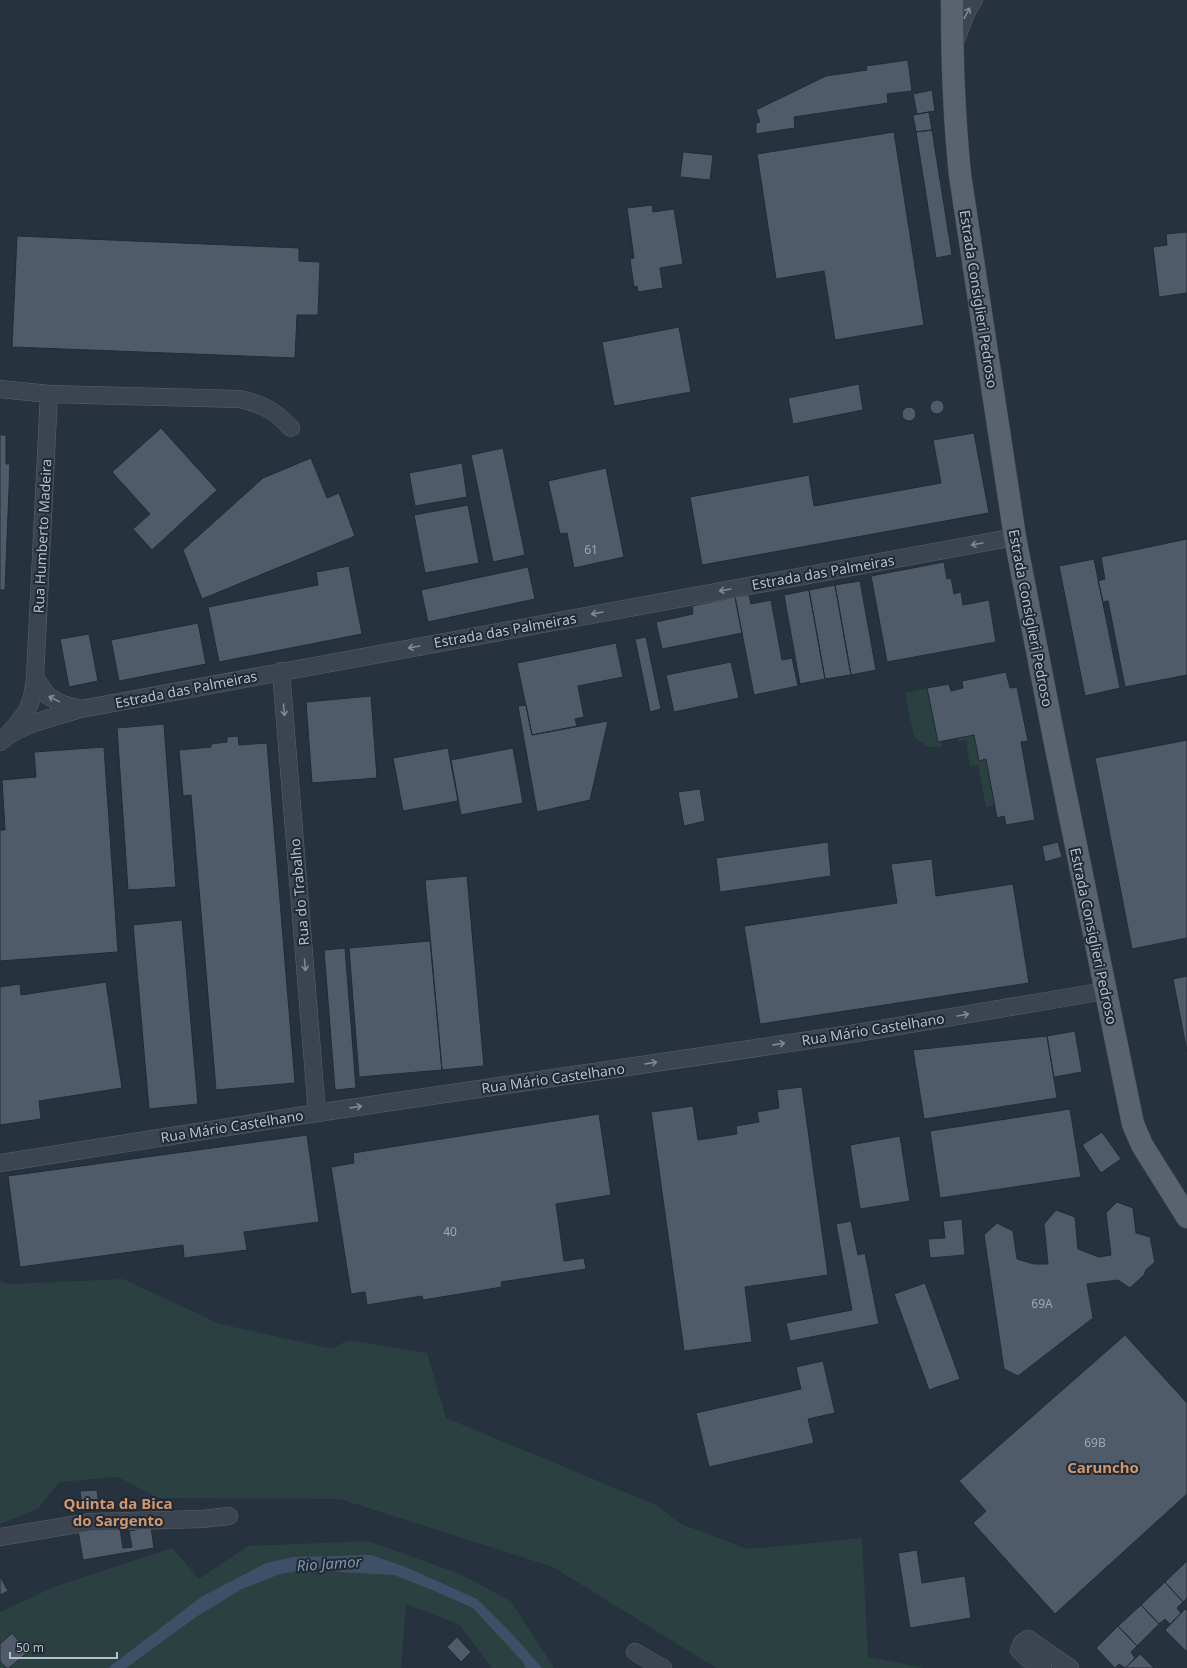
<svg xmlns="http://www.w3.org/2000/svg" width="1187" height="1668" viewBox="0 0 1187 1668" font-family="'Noto Sans',sans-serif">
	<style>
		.green { fill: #2a4041 }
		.water { fill: #3e5067 }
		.building { fill: #505b6a; stroke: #222b36 }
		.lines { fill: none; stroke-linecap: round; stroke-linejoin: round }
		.minor-casing { stroke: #59626d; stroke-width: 18 }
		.major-casing { stroke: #444d58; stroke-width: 23 }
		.minor { stroke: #3b444f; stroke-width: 17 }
		.major { stroke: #59636f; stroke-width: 22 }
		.oneway { stroke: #7f8893 }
		.labels { text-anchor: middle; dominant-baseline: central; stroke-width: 4; stroke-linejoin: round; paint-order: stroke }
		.number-label { font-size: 12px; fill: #9da6b2 }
		.street-label { font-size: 14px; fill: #b7bfca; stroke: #202934 }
		.neighbourhood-label { font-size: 15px; font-weight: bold; fill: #d0966c; stroke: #202934 }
		.water-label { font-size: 15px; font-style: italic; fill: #8196af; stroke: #202934 }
	</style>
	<rect width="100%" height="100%" fill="#27323f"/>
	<path class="green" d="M927,688l11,54h4l-1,5h-13l-14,-10 -9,-44z
		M974,735l5,25 7,-1 9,46 -9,2 -8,-42 -8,1 -4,-26 -8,2 -1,-4z
		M123,1279l97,45 112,25 16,-9 79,13 19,65 210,87 25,19 67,25 114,-11 6,119 55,11h-207l-163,-101 -213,-68 -182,-1 -40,-21 -59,5 -21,27 -38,15v-243l10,3z
		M368,1541l92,33 51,27 43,67h-62l-32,-43 -54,-21 -5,64h-401v-56l56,-26 116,-38 27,31 49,-33z"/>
	<path class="water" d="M371,1555l35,12 71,32 37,37 28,32h-16l-3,-6 -50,-54 -41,-18 -38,-15 -54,-3 -23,-4 -37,6 -38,15 -46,28 -70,51h-18l93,-71 65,-34 28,-6z"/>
	<path class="building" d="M908,60l4,31 -25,3 1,9 -94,14 1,11 -39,6v-11l4,-1 -4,-12 70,-34 41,-6 -1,-4z
		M932,90l3,21 -18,3 -4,-20z
		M929,112l3,18 -16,2 -3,-17z
		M932,130l20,125 -16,3 -20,-126z
		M894,132l30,193 -89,15 -11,-69 -48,8 -19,-125z
		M683,152l30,3 -3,25 -30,-3z
		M652,205l1,7 21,-3 9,55 -23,4 3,20 -25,4 -1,-6 -3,1 -4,-28 4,-1 -7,-50z
		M1187,232v61l-28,4 -6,-50 14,-2 -1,-11z
		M17,236l282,12v13l21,1 -2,53h-21l-2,43 -283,-11z
		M679,327l12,65 -77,14 -12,-64z
		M859,384l4,26 -70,14 -5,-26z
		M930 407a7 7 0 1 1 14 0a7 7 0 1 1-14 0Z
		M902 414a7 7 0 1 1 14 0a7 7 0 1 1-14 0Z
		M161,428l56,62 -65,60 -19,-21 17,-15 -38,-42z
		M974,433l15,80 -287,52 -12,-68 119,-22 5,31 127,-23 -8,-43z
		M0,435h6v29h4l-5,126h-5z
		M503,448l22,107 -32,7 -22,-107z
		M311,458l16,40 12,-5 16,43 -153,63 -19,-49 80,-72z
		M462,463l5,34 -52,9 -6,-33z
		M606,468l18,89 -50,11 -7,-35 -7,1 -12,-53z
		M468,505l11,58 -54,10 -11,-58z
		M1187,539v136l-62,12 -17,-86 -5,1 -5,-21 7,-2 -4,-22z
		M1094,559l26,129 -35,8 -26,-130z
		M944,562l3,17 4,-1 3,16 7,-2 2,13 26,-5 7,42 -109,20 -16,-86z
		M349,566l13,68 -143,28 -11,-55 110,-22 -2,-13z
		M528,567l7,32 -107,23 -7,-32z
		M860,581l16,89 -25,5 -16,-90z
		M835,585l16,90 -26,4 -16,-89z
		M809,590l16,89 -25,5 -16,-89z
		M749,595l2,9 20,-4 11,60 10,-2 6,28 -44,9 -19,-98z
		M735,597l7,36 -80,16 -6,-27 37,-8 -1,-8z
		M198,623l8,41 -87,17 -8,-41z
		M89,634l9,47 -29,6 -9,-48z
		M646,637l15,72 -11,3 -15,-73z
		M616,643l7,34 -45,9 6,31 -9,2 2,7 -45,9 -15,-72z
		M731,662l8,36 -65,14 -8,-37z
		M1006,672l4,16 7,-1 11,54 -7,1 14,78 -29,5 -2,-9 -7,2 -11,-59 -7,2 -5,-26 -36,7 -11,-54 22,-4 2,7 12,-3 -1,-7z
		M371,696l6,82 -65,5 -6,-81z
		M526,705l6,30 76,-14 -18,79 -53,12 -19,-106z
		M164,724l12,163 -48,3 -11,-162z
		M238,736l1,9 28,-2 28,340 -79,7 -25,-295 -8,1 -4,-46 32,-3v-3l16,-2v-5z
		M1187,740v198l-55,11 -37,-191z
		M104,747l14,205 -118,9v-131h5l-3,-50 34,-3 -2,-25z
		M448,748l10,53 -55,10 -10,-53z
		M513,748l10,55 -62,12 -10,-55z
		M700,789l5,32 -21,5 -6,-34z
		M828,842l3,34 -111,16 -4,-34z
		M1058,842l4,15 -17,5 -3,-16z
		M932,859l4,37 77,-12 16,99 -269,41 -16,-98 153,-23 -6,-39z
		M467,876l17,190 -42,4 -17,-190z
		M182,920l16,184 -49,5 -16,-184z
		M430,941l12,129 -83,7 -10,-129z
		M345,948l11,140 -21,2 -11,-140z
		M1187,976v76l-14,-73z
		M106,982l16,106 -83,13 2,18 -41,6v-138l20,-3 1,11z
		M1075,1031l7,41 -28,5 -7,-41z
		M1047,1036l10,62 -133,21 -11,-69z
		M802,1087l26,188 -83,12 7,55 -68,9 -33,-239 42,-6 5,34 39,-6 -1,-8 23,-4 -2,-10 22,-4 -2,-18z
		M1070,1109l11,68 -141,21 -10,-67z
		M599,1114l12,81 -55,9 8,57 20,-3 2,11 -85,13 1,5 -79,13 -1,-4 -55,9 -2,-13 -14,2 -20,-127 23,-4 -1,-10z
		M1102,1132l19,27 -20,14 -19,-28z
		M307,1135l12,87 -75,10 3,18 -63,8 -1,-13 -163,22 -12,-91z
		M900,1136l10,65 -50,8 -10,-64z
		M1117,1202l16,6 3,25 14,4 5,25 -9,8 -2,5 -14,13 -12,-8 -31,4 6,34 -75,58 -14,-7 -20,-134 13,-12 16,8 4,28 17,5h14l-4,-40 12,-14 19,7 3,32 21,8 12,-2 -5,-42z
		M962,1219l3,36 -35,3 -2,-19 17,-1 -2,-17z
		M851,1221l7,34 7,-2 14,71 -89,17 -4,-18 66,-13 -16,-86z
		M925,1283l35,96 -31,11 -35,-96z
		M1125,1335l62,68v91l-132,120 -82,-91 13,-12 -27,-30z
		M823,1361l12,52 -27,6 6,24 -105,24 -13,-54 105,-24 -5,-22z
		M97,1490l2,18 -17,1 -2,-18z
		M119,1523l4,25 9,-1 -3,-16 22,-4 3,21 -71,12 -5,-30z
		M917,1550l5,33 43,-7 6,42 -61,10 -12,-75z
		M1187,1561v37l-4,4 -18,-20z
		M0,1576l8,15 -8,4z
		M1165,1582l18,20 -6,6 4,5 -11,11 -5,-5 -6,5 -18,-19z
		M1141,1605l18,19 -22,22 -19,-20z
		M1185,1609l2,2v41l-22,-22z
		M1118,1626l19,20 -6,6 4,6 -10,10 -6,-4 -4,4 -19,-20z
		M12,1633l16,19 -19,16h-3l-6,-7v-17z
		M457,1637l14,15 -10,10 -14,-15z
		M1140,1654l14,14h-29z"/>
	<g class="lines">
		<g class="minor-casing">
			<path id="minor" d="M955,42l12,-31 7,-11
				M0,389l49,5
				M281,671l36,442
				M35,678l13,18 14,8 19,5
				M9,733c19,-21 23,-27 26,-55l14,-284 190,5c24,5 36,12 52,29
				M0,742c20,-18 55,-25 81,-33l934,-172
				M0,1163l317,-50 540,-80 248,-42
				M0,1537l90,-15 112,-3 27,-3
				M635,1652l28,16
				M1043,1668l-16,-10 -8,-8 3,-7 6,-4 42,29"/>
		</g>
		<g class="major-casing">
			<path id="major" d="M952,0c0,59 2,117 8,175l55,362 39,201 79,386 9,21 45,72"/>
		</g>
		<use href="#minor" class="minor"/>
		<use href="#major" class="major"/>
	</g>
	<defs><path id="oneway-shaft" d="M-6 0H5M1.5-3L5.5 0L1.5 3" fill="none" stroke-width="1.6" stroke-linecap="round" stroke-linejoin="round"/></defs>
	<g class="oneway">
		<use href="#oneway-shaft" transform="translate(967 13) rotate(-62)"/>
		<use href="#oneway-shaft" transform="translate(977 544) rotate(170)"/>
		<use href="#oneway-shaft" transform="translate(725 590) rotate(170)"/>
		<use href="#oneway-shaft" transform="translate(597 613) rotate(170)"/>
		<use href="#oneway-shaft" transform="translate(414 647) rotate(170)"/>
		<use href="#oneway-shaft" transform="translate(54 699) rotate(-152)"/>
		<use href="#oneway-shaft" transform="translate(284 710) rotate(85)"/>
		<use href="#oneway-shaft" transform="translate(305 965) rotate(85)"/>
		<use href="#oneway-shaft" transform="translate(963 1015) rotate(-10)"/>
		<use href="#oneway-shaft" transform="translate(779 1044) rotate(-8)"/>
		<use href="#oneway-shaft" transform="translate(651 1063) rotate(-8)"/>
		<use href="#oneway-shaft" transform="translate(356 1107) rotate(-8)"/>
	</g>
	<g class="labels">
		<g class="number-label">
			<text x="591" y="549">61</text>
			<text x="450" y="1231">40</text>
			<text x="1042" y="1303">69A</text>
			<text x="1095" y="1442">69B</text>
		</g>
		<g class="street-label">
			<text transform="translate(979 299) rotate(81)">Estrada Consiglieri Pedroso</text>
			<text transform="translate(42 536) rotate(-87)">Rua Humberto Madeira</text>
			<text transform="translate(823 572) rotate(-10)">Estrada das Palmeiras</text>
			<text transform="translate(1031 618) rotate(79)">Estrada Consiglieri Pedroso</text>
			<text transform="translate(505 630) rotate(-10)">Estrada das Palmeiras</text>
			<text transform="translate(186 689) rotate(-11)">Estrada das Palmeiras</text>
			<text transform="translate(299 892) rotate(-95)">Rua do Trabalho</text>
			<text transform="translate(1094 936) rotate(78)">Estrada Consiglieri Pedroso</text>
			<text transform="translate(873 1029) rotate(-9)">Rua Mário Castelhano</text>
			<text transform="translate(553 1078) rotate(-8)">Rua Mário Castelhano</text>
			<text transform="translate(232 1126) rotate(-9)">Rua Mário Castelhano</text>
		</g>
		<g class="neighbourhood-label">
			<text x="1103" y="1467">Caruncho</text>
			<text x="118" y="1503">Quinta da Bica<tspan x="118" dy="17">do Sargento</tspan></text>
		</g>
		<g class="water-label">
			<text transform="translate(329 1563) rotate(-4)">Rio Jamor</text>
		</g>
	</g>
	<path d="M10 1652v6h107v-6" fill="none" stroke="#b7bfca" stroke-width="2"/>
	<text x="16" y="1652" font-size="12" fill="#b7bfca" stroke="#202934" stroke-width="3" paint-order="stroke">50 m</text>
</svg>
